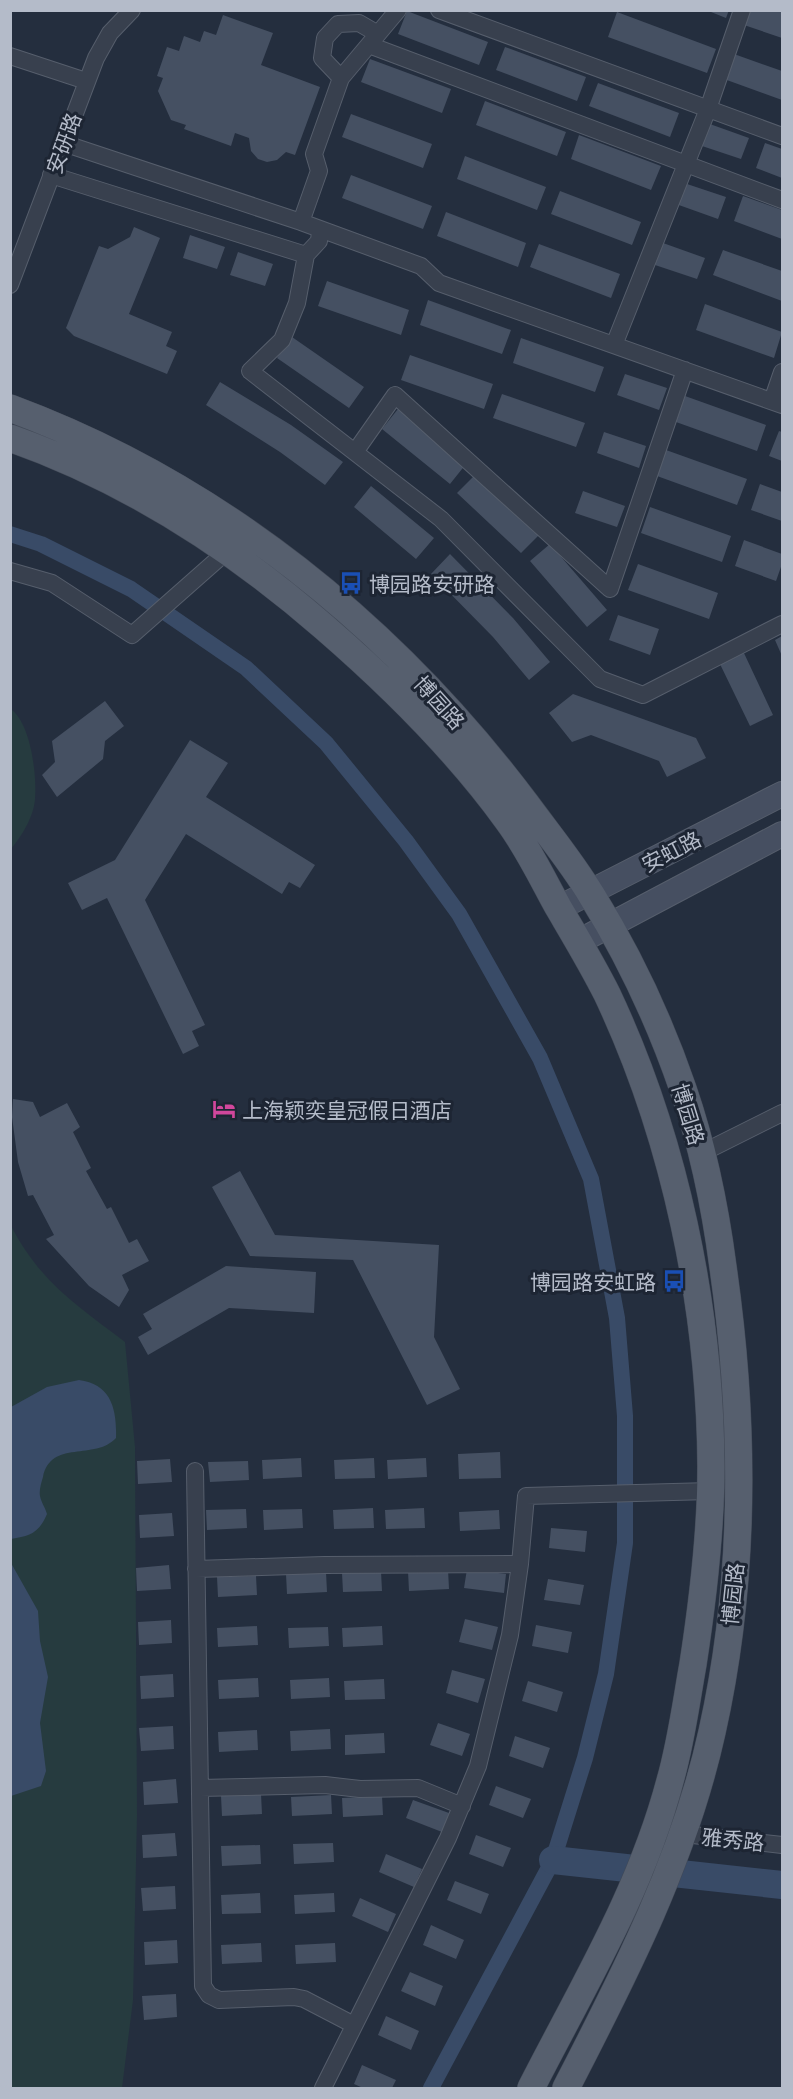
<svg xmlns="http://www.w3.org/2000/svg" width="793" height="2099" viewBox="0 0 793 2099" font-family="Commissioner,'Noto Sans SC',sans-serif">
	<style>
		.green { fill: #263b3f }
		.water { fill: #394b67 }
		.lines { fill: none; stroke-linecap: round; stroke-linejoin: round }
		.canal { stroke: #394b67; stroke-width: 16 }
		.river { stroke: #394b67; stroke-width: 28 }
		.building { fill: #455062 }
		.minor-casing { stroke: #565e6c; stroke-width: 18 }
		.secondary-casing { stroke: #565e6c; stroke-width: 26 }
		.primary-casing { stroke: #414957; stroke-width: 28 }
		.minor { stroke: #38404e; stroke-width: 16 }
		.secondary { stroke: #464f61; stroke-width: 24 }
		.primary { stroke: #565f6e; stroke-width: 27 }
		.labels { text-anchor: middle; dominant-baseline: central; stroke-width: 6; stroke-linejoin: round; paint-order: stroke }
		.street-label { font-size: 21px; fill: #b4bbc9; stroke: #1d2533 }
		.poi-label { font-size: 21px; fill: #b4bbc9; stroke: #1d2533; text-anchor: start }
	</style>
	<rect width="100%" height="100%" fill="#242e3e"/>
	<path class="green" d="M11,709c20,15 26,66 24,90 -1,17 -13,37 -24,50z
		M10,1224c30,58 65,80 115,118l10,105 2,368 -4,185 -11,88h-111z"/>
	<path class="water" d="M79,1380c32,4 38,29 37,58 -21,23 -65,1 -73,39 -2,6 -4,14 -3,19 1,6 5,11 7,18 -8,19 -17,22 -36,25v-132l36,-20z
		M11,1563l27,48 2,30 8,36 -8,46 6,48 -5,15 -30,10z"/>
	<g class="lines">
		<path class="canal" d="M10,534l31,10 90,45 115,79 80,75 80,98 53,73 81,144 51,121 26,139 8,98v127l-19,131 -21,84 -32,102 -122,228"/>
		<path class="river" d="M553,1860l229,25"/>
	</g>
	<path class="building" d="M706,10h23l-3,8z
		M746,10h36v28l-41,-14z
		M407,11l81,31 -9,23 -81,-31z
		M617,12l99,37 -9,24 -99,-36z
		M223,15l50,18 -12,32 59,22 -25,68 -9,-3 -9,8 -10,2 -9,-3 -7,-8 -2,-13 -14,-5 -4,13 -47,-17 2,-4 -15,-5 -13,-29 5,-13 -6,-2 10,-29 12,4 5,-15 16,6 4,-11 12,4z
		M505,47l81,30 -9,24 -81,-31z
		M734,54l48,17v29l-58,-21z
		M370,59l81,30 -9,24 -81,-31z
		M598,83l81,30 -9,24 -81,-31z
		M485,101l81,31 -9,24 -81,-31z
		M351,114l81,30 -9,24 -81,-31z
		M707,123l42,15 -8,21 -42,-14z
		M579,135l82,31 -10,24 -80,-31z
		M765,143l17,6v29l-26,-10z
		M465,156l81,31 -9,23 -80,-31z
		M351,175l81,31 -9,23 -81,-31z
		M684,183l42,14 -8,22 -42,-15z
		M560,191l81,31 -9,23 -81,-31z
		M743,196l39,14v29l-48,-18z
		M446,212l80,31 -8,24 -81,-31z
		M134,227l26,11 -31,76 43,18 -6,14 11,5 -10,23 -93,-38 -8,-8 33,-82 9,3 22,-12z
		M190,235l35,12 -8,22 -34,-11z
		M663,243l42,15 -8,21 -42,-14z
		M539,244l81,30 -9,24 -81,-31z
		M723,250l59,21v30l-69,-26z
		M238,252l35,12 -8,22 -35,-11z
		M327,281l82,29 -8,25 -83,-29z
		M428,300l83,30 -9,24 -82,-29z
		M705,304l77,28 -8,26 -78,-28z
		M292,337l72,50 -15,21 -72,-50z
		M521,338l83,29 -9,25 -82,-29z
		M410,355l83,29 -9,25 -83,-29z
		M625,374l42,14 -8,22 -42,-15z
		M220,382l71,43 52,37 -18,23 -45,-33 -74,-47z
		M502,394l83,29 -9,24 -83,-29z
		M685,396l81,29 -9,26 -81,-29z
		M398,409l68,55 -16,20 -68,-55z
		M779,431l3,1v29l-13,-5z
		M604,432l42,14 -7,22 -42,-15z
		M666,450l81,29 -10,26 -80,-29z
		M476,474l63,61 -18,18 -64,-60z
		M760,484l22,8v29l-31,-11z
		M371,486l63,52 -18,21 -62,-52z
		M583,491l42,15 -8,21 -42,-14z
		M650,507l81,29 -9,26 -81,-29z
		M744,540l38,14v10l-6,17 -41,-15z
		M550,544l57,66 -20,17 -57,-66z
		M450,554l63,64 37,44 -21,18 -36,-43 -62,-63z
		M638,564l80,29 -9,26 -81,-29z
		M618,615l41,14 -9,26 -41,-15z
		M782,636v20l-7,-16z
		M743,651l30,64 -23,11 -31,-64z
		M573,694l123,44 10,20 -39,19 -8,-16 -68,-26 -19,7 -23,-29z
		M105,701l19,25 -19,15 -2,18 -46,38 -15,-22 13,-13 -3,-21z
		M190,740l38,23 -22,34 109,68 -15,23 -11,-6 -7,12 -96,-60 -41,66 60,125 -13,6 7,15 -16,8 -76,-156 -25,12 -14,-27 47,-23z
		M13,1099l20,3 7,15 27,-14 13,24 -7,5 18,36 -5,3 21,38 4,-2 18,36 8,-4 12,22 -27,14 7,15 -10,17 -30,-21 -43,-47 8,-4 -21,-40 -5,1 -10,-34 -6,-45z
		M240,1171l35,64 164,10 -5,92 26,52 -33,16 -74,-145 -103,-4 -38,-69z
		M226,1266l90,6 -2,41 -85,-5 -81,47 -10,-18 14,-8 -9,-15z
		M500,1452l1,26 -42,1 -1,-25z
		M301,1458l1,19 -39,2 -1,-19z
		M374,1458l1,20 -40,1 -1,-19z
		M426,1458l1,19 -39,2 -1,-19z
		M170,1459l2,23 -34,2 -1,-23z
		M248,1461l1,19 -39,2 -2,-20z
		M373,1508l1,20 -40,1 -1,-19z
		M424,1508l1,20 -39,1 -1,-19z
		M246,1509l1,19 -40,2 -1,-20z
		M302,1509l1,19 -39,2 -1,-20z
		M499,1510l1,19 -40,2 -1,-19z
		M172,1513l2,23 -34,2 -1,-23z
		M551,1528l36,3 -2,21 -36,-4z
		M169,1565l2,24 -34,2 -1,-23z
		M448,1569l1,20 -40,2 -1,-20z
		M467,1569l39,5 -2,19 -40,-5z
		M381,1571l1,20 -39,1 -1,-19z
		M326,1572l1,20 -40,2 -1,-20z
		M256,1576l1,19 -39,2 -1,-20z
		M548,1579l36,6 -4,20 -36,-5z
		M465,1619l33,8 -6,23 -33,-8z
		M171,1620l1,23 -33,2 -1,-23z
		M536,1625l36,7 -4,21 -36,-7z
		M257,1626l1,19 -40,2 -1,-19z
		M382,1626l1,19 -40,2 -1,-19z
		M328,1627l1,19 -40,2 -1,-20z
		M452,1670l33,9 -7,24 -32,-10z
		M173,1674l1,23 -33,2 -1,-23z
		M258,1678l1,19 -40,2 -1,-19z
		M329,1678l1,19 -39,2 -1,-19z
		M384,1679l1,20 -40,1 -1,-19z
		M528,1681l35,11 -6,20 -35,-11z
		M438,1723l32,11 -8,22 -32,-11z
		M173,1726l1,23 -33,2 -2,-23z
		M330,1729l1,20 -40,2 -1,-20z
		M257,1730l1,20 -39,2 -1,-20z
		M384,1733l1,20 -40,2v-20z
		M515,1736l35,12 -7,20 -34,-12z
		M176,1779l2,24 -34,2 -1,-23z
		M496,1786l35,13 -8,19 -34,-13z
		M261,1794l1,20 -40,2 -1,-20z
		M331,1795l1,19 -40,2 -1,-19z
		M382,1796l1,19 -40,2 -1,-19z
		M413,1800l36,13 -7,19 -36,-14z
		M175,1833l2,23 -34,2 -1,-23z
		M476,1835l35,13 -8,19 -34,-13z
		M333,1843l1,19 -40,2 -1,-20z
		M260,1845l1,19 -39,2 -1,-20z
		M386,1854l36,15 -8,18 -35,-15z
		M455,1881l34,13 -8,20 -34,-14z
		M175,1886l1,23 -33,2 -2,-23z
		M260,1893l1,20 -39,1 -1,-19z
		M334,1893l1,19 -40,2 -1,-19z
		M360,1898l36,16 -8,18 -36,-16z
		M431,1925l33,15 -8,19 -33,-14z
		M177,1940l1,23 -33,2 -1,-23z
		M261,1943l1,19 -40,2 -1,-19z
		M335,1943l1,19 -40,2 -1,-19z
		M410,1972l33,14 -8,20 -34,-15z
		M176,1994l1,23 -33,3 -2,-24z
		M386,2016l33,15 -8,19 -33,-15z
		M362,2065l34,15 -4,8h-29l-9,-4z"/>
	<g class="lines">
		<g class="minor-casing">
			<path id="minor" d="M439,10l343,126
				M369,45l413,155
				M10,56l76,25
				M341,78l-19,-20 3,-20 13,-14 21,-1 19,11
				M63,143l238,79 120,44 18,17 343,122
				M51,175l255,80 13,-14 1,-11
				M301,222l18,-51 -5,-17 27,-76 57,-68
				M306,255l-9,48 -15,37 -32,31 191,148 159,160 43,16 139,-71
				M10,285l86,-227 14,-25 22,-23
				M614,345l94,-236 34,-99
				M772,401l10,-29
				M355,452l40,-57 215,194 75,-219
				M10,571l42,12 80,52 94,-83
				M702,1153l80,-40
				M195,1471l8,515 6,9 10,5 75,-3 10,2 50,26
				M196,1569l128,-4 196,-1
				M200,1788l125,-3 35,4 58,-1 44,18
				M684,1834l98,11
				M323,2088l125,-250 30,-72 32,-131 10,-71 6,-68 184,-5"/>
		</g>
		<g class="secondary-casing">
			<path id="secondary" d="M559,908l223,-114
				M580,941l202,-107"/>
		</g>
		<g class="primary-casing">
			<path id="primary" d="M10,408c210,78 384,220 517,397 22,30 46,59 65,91 37,60 68,126 91,193 20,58 32,117 40,178 22,154 23,313 -11,465 -28,127 -87,242 -146,356
				M10,438c116,41 222,109 314,189 67,58 132,122 184,194 20,27 34,57 50,86 17,29 34,57 49,87 68,144 103,313 104,472 0,66 -8,133 -18,198 -7,39 -12,79 -23,117 -29,110 -88,207 -139,307"/>
		</g>
		<use href="#minor" class="minor"/>
		<use href="#secondary" class="secondary"/>
		<use href="#primary" class="primary"/>
	</g>
	<defs>
		<g id="bus-bare" transform="scale(1.8)"><path d="M-5-6H5V4H4V6H2V4H-2V6H-4V4H-5ZM-3.5-4V0h7V-4ZM-3.5 1.2v1.5H-2V1.2ZM2 1.2v1.5H3.5V1.2Z" fill="#1a4fb4" stroke="#1d2533" stroke-width="2.5" paint-order="stroke"/></g>
		<g id="hotel-bare" transform="scale(1.8)"><path d="M-6-4.5h1.5V1H6V5H4.5V3h-9V5H-6ZM-4 0a1.8 1.8 0 1 1 3.6 0ZM.5 0V-2.5h3Q6-2.5 6 0Z" fill="#d1479c" stroke="#1d2533" stroke-width="2.5" paint-order="stroke"/></g>
	</defs>
	<g fill-rule="evenodd">
		<use href="#bus-bare" x="351" y="583"/>
		<use href="#hotel-bare" x="224" y="1109"/>
		<use href="#bus-bare" x="674" y="1281"/>
	</g>
	<g class="labels">
		<g class="street-label">
			<text transform="translate(63 143) rotate(-70)">安研路</text>
			<text transform="translate(440 702) rotate(48)">博园路</text>
			<text transform="translate(671 851) rotate(-27)">安虹路</text>
			<text transform="translate(689 1114) rotate(73)">博园路</text>
			<text transform="translate(732 1594) rotate(-84)">博园路</text>
			<text transform="translate(733 1839) rotate(6)">雅秀路</text>
		</g>
		<g class="poi-label">
			<text x="369" y="583">博园路安研路</text>
			<text x="242" y="1109">上海颖奕皇冠假日酒店</text>
			<text x="656" y="1281" text-anchor="end">博园路安虹路</text>
		</g>
	</g>
	<rect width="793" height="2099" fill="none" stroke="#b4bbc9" stroke-width="24"/>
</svg>
